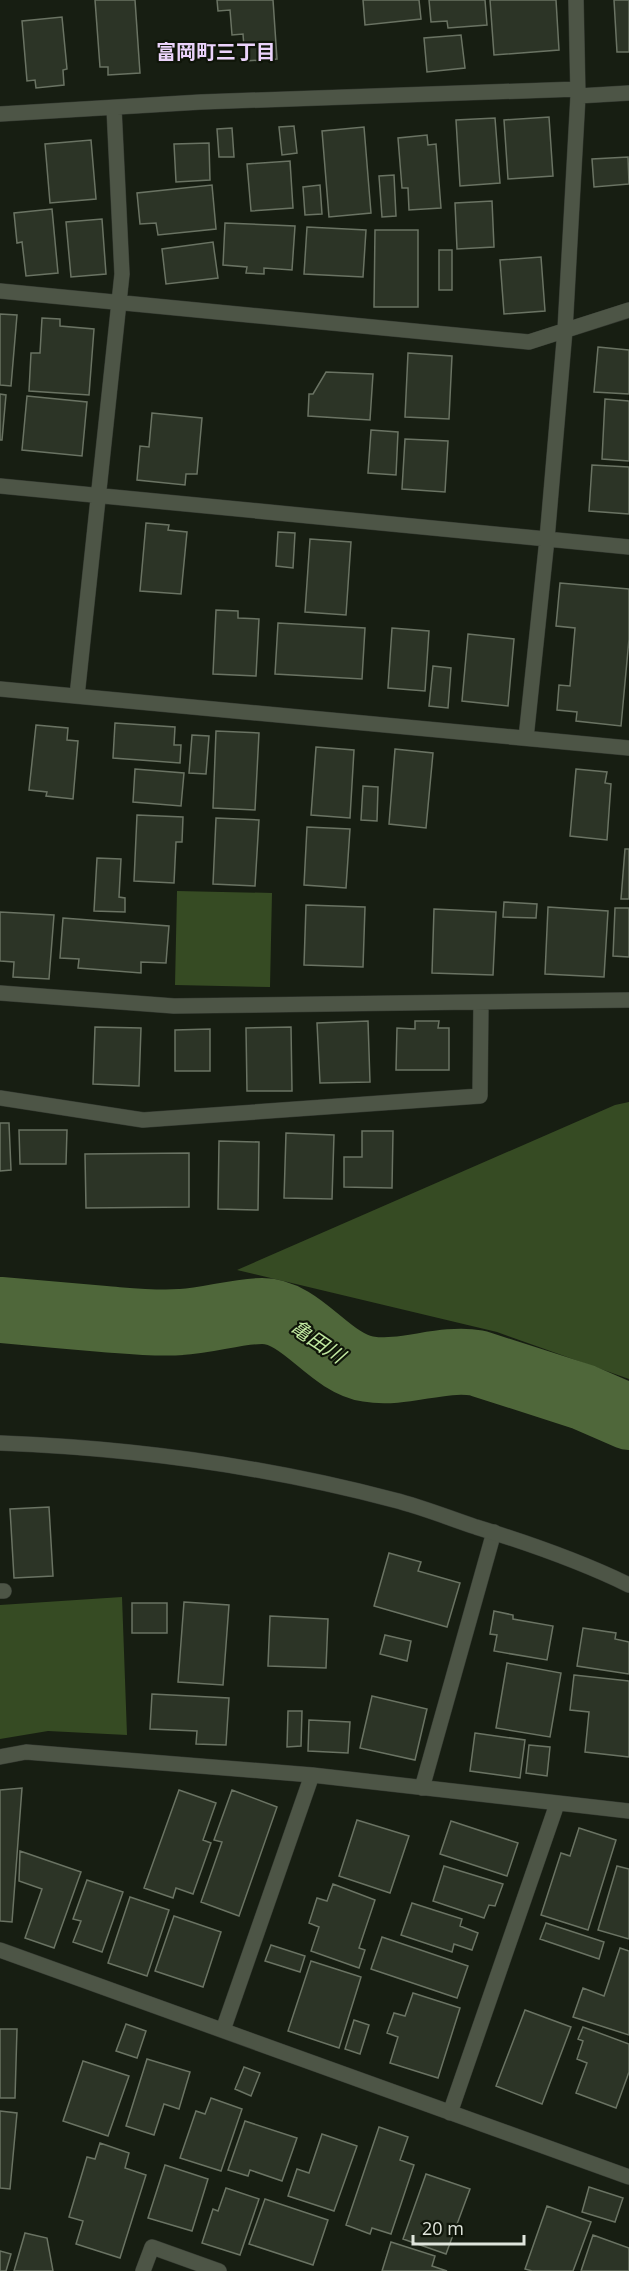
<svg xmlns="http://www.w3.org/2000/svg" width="629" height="2271" viewBox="0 0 629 2271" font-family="'Open Sans','Noto Sans JP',sans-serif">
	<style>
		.green { fill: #364b23 }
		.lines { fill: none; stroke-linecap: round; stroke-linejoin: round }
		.river { stroke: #4f673a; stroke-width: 66 }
		.building { fill: #2c3426; stroke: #6a7363; stroke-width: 1.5 }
		.street-casing { stroke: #343931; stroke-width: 16 }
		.secondary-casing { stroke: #343931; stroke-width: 16 }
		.street { stroke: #4d5546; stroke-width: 15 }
		.secondary { stroke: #4d5546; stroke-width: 15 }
		.labels { text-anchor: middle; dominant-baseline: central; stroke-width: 4.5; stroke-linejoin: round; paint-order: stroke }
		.neighbourhood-label { font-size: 20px; font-weight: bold; fill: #ebd3fb; stroke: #0f1509 }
		.water-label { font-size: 20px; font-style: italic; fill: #c1e8a0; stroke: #0f1509 }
	</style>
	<rect width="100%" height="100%" fill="#171e12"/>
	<path class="green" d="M177,891l95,2 -2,94 -95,-2z
		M629,1102v277l-132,-47 -260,-62 378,-165z
		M122,1597l5,138 -79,-4 -48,8v-134z"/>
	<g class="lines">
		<path class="river" d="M0,1310c35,3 69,6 104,9 26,2 52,5 77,3 27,-1 55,-11 81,-11 40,0 67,52 106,58 36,6 73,-12 109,-6l106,34 46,20"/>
	</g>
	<path class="building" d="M95,0h40l5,73 -32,2v-8h-8z
		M217,0h56l4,59 -32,2 -2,-27 -11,1 -2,-25 -12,1z
		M363,0h56l2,19 -56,6z
		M429,0h56l2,25 -39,3 -1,-7 -16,1z
		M490,0h66l3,50 -65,5z
		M614,0h15v52h-12z
		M62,17l5,52 -4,1 1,15 -28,3 -1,-8 -8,1 -5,-60z
		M461,35l4,33 -38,4 -3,-34z
		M549,117l4,59 -45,3 -4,-59z
		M495,118l5,65 -40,3 -4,-66z
		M294,126l3,27 -15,2 -3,-28z
		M364,127l7,86 -42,4 -7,-86z
		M232,128l2,29h-15l-2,-28z
		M427,135l1,10 8,-1 5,64 -32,2 -1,-22h-6l-4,-50z
		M91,140l5,59 -46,4 -5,-59z
		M209,143l1,37 -34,2 -2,-38z
		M628,157l1,27 -35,3 -2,-28z
		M290,161l3,47 -42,3 -4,-47z
		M394,175l2,41 -14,1 -3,-41z
		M212,185l4,44 -58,6 -2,-12 -16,1 -3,-31z
		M320,185l2,29 -17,1 -2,-28z
		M492,201l2,46 -37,2 -2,-46z
		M52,209l6,64 -32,3 -4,-34 -5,1 -3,-30z
		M102,219l4,55 -35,3 -5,-55z
		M225,223l70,3 -3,44 -28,-2v6l-18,-1 1,-6 -24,-2z
		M307,227l59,3 -3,47 -59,-3z
		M375,230h43v77h-44z
		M213,242l5,36 -52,6 -4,-35z
		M439,250h13v40h-13z
		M541,257l4,54 -41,3 -4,-54z
		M0,314l17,1 -6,71 -11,-1z
		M42,318l18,1v7l34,3 -5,66 -60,-4 2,-38h9z
		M598,347l31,3v44l-35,-2z
		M408,353l44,3 -3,63 -44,-2z
		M326,372l47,2 -3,46 -62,-4 1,-22h4z
		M0,394l6,1 -4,45h-2z
		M27,396l60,6 -5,54 -60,-6z
		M605,399l24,2v60l-27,-2z
		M152,413l50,5 -5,56h-11l-1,11 -48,-5 3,-34 9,1z
		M371,430l27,2 -2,43 -28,-2z
		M405,439l43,2 -3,51 -43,-3z
		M592,465l37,2v47l-40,-3z
		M146,523l23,2 -1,5 19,2 -6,62 -41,-3z
		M278,532l17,1 -2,35 -17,-2z
		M310,539l41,3 -5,73 -41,-3z
		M560,583l69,6v50l-8,87 -45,-5 1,-9 -20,-2 2,-25 11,1 5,-58 -19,-2z
		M216,610l22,1v7l21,1 -3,57 -43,-2z
		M278,623l87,5 -3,51 -87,-5z
		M392,628l37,3 -4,60 -37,-3z
		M468,634l46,5 -6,67 -46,-5z
		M433,666l18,2 -3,40 -19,-2z
		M115,723l60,4 -1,18h7l-1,18 -67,-5z
		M36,725l32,3 -1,12 11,1 -5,58 -27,-3 1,-4 -18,-2z
		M216,731l43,2 -4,77 -42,-2z
		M192,735l17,1 -3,38 -17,-1z
		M316,747l38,3 -4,68 -39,-3z
		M395,749l38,4 -7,75 -37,-4z
		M135,769l49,4 -3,33 -48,-4z
		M576,769l31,3 -2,11 6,1 -4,56 -37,-4z
		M363,786l15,1 -1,34 -16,-1z
		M137,815l46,2 -1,25h-6l-2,41 -40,-2z
		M216,818l43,2 -4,66 -42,-2z
		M307,827l43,2 -4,59 -42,-3z
		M625,849h4v50h-8z
		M97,858l24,1 -2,38 6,1v14l-31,-1z
		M504,902l33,2 -1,14 -33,-1z
		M306,905l59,2 -2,60 -59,-2z
		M548,907l60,4 -4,66 -59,-3z
		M615,908h14v49l-16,-1z
		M434,909l62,3 -3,63 -61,-2z
		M0,912l54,3 -5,64 -36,-2 1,-15 -14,-1z
		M63,918l106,8 -3,37 -25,-1v11l-63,-5 1,-9 -19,-1z
		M368,1021l2,61 -50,1 -3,-60z
		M415,1021h24l-1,7h11v42h-53l1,-42 18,1z
		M95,1027l46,1 -2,58 -46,-2z
		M291,1027l1,64h-45l-1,-63z
		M210,1029v42h-35v-41z
		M0,1123h9l2,47 -11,1z
		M19,1130h48l-1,34h-46z
		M362,1131h31l-1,57 -48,-1v-30h18z
		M286,1133l48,2 -2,64 -48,-1z
		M219,1141l40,1 -1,68 -40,-1z
		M189,1153v54l-103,1 -1,-54z
		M49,1507l4,69 -39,2 -4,-69z
		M389,1553l32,9 -3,9 42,12 -13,44 -73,-21z
		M184,1602l45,3 -6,80 -45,-3z
		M132,1603h35v30h-35z
		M494,1611l19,4v4l40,7 -6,34 -53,-9 3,-16 -7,-1z
		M270,1616l58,3 -2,49 -58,-2z
		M583,1628l33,5 -1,6 14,3v32l-52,-8z
		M385,1635l26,6 -4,20 -27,-7z
		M507,1663l54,10 -11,64 -54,-9z
		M574,1675l55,6v76l-44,-5 4,-40 -19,-2z
		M152,1694l77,4 -3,47 -30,-1 1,-13 -47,-2z
		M372,1696l55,13 -12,51 -55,-12z
		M288,1711h14l-1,35 -14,1z
		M309,1720l41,2 -2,31 -40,-2z
		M475,1733l50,7 -5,38 -50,-7z
		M529,1745l21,2 -3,29 -21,-3z
		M22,1788l-10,134 -12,-1v-131z
		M179,1790l37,13 -13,37 8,3 -18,51 -17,-6 -3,10 -29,-10z
		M232,1790l45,17 -38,109 -38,-14 21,-60 -8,-2z
		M357,1820l52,16 -19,57 -51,-17z
		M451,1821l67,22 -11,33 -67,-22z
		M579,1828l37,12 -28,90 -47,-15 20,-62 9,3z
		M20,1851l61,21 -27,76 -29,-10 17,-49 -23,-8z
		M444,1866l59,18 -8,22 -6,-1 -5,13 -51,-17z
		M617,1866l12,3v70l-31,-9z
		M87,1880l36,12 -21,60 -29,-10 8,-21 -8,-2z
		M333,1884l42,16 -16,48 6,2 -6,18 -48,-17 8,-24 -10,-4 8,-25 10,3z
		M130,1897l39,13 -22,66 -39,-13z
		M412,1903l50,16 -2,7 18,7 -6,17 -18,-6 -2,8 -51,-17z
		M174,1916l47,16 -18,55 -48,-16z
		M546,1923l58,19 -5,17 -59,-20z
		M382,1937l86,29 -11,32 -86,-29z
		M271,1945l34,11 -5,16 -35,-11z
		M620,1948l9,3v84l-56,-18 10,-29 21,8z
		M311,1961l50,16 -22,71 -51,-17z
		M413,1993l47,15 -22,70 -48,-15 8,-26 -11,-4 7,-20 11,3z
		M525,2010l46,17 -29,77 -46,-18z
		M354,2020l15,5 -9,29 -15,-5z
		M126,2024l20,7 -9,27 -21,-7z
		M583,2027l46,17v28l-13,36 -40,-15 11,-30 -10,-4 6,-18 -5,-2z
		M0,2029h17l-2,69h-15z
		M147,2059l43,13 -11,37 -15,-5 -10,31 -28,-9z
		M83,2061l46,15 -21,60 -45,-15z
		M244,2067l16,6 -9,23 -16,-7z
		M211,2098l31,11 -21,62 -41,-13 16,-47 9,3z
		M0,2111l17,2 -7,76 -10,-1z
		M245,2121l52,17 -15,43 -32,-11 -2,6 -20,-6z
		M379,2127l29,10 -8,23 14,5 -23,69 -19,-6 -2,6 -24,-9z
		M322,2134l35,12 -23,65 -46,-15 9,-27 12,4z
		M100,2143l29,10 -4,15 21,7 -26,83 -44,-14 7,-23 -14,-4 18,-60 8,2z
		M165,2165l43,14 -16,52 -44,-13z
		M426,2174l44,15 -24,65 -43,-15z
		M589,2187l34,11 -8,24 -33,-10z
		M226,2188l33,11 -19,56 -38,-12 11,-34 5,2z
		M265,2199l63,21 -15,45 -64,-21z
		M547,2206l44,16 -18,49h-41l-7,-2z
		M25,2233l22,5 6,33h-39z
		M593,2235l36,13v23h-48z
		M391,2242l44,14 -3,10 15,5h-65z
		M0,2251l11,3 -5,17h-6z"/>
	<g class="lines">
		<g class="street-casing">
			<path id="street" d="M578,96l51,-3
				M0,114l201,-12 377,-13
				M0,291l529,51 100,-32
				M0,486l629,61
				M0,689l629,59
				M77,696l45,-422 -8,-166
				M526,738l21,-199 18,-209 13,-234 -2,-96
				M0,993l174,13 455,-6
				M0,1098l143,22 337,-24 1,-94
				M0,1591h4
				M0,1757l26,-5 286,23 317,36
				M422,1788l72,-256
				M0,1950l629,227
				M223,2030l89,-255
				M450,2113l107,-309
				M143,2271l9,-24 67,24"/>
		</g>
		<g class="secondary-casing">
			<path id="secondary" d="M0,1443c133,5 265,23 394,57 28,7 55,18 82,27 52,16 104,34 153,58"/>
		</g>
		<use href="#street" class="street"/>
		<use href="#secondary" class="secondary"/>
	</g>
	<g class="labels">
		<g class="neighbourhood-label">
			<text x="216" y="51">富岡町三丁目</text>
		</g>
		<g class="water-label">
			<text transform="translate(318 1341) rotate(34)">亀田川</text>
		</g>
	</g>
	<path d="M413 2235v9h111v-9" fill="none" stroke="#e0e5dc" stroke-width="3"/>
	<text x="422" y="2235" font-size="18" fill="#e0e5dc" stroke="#0f1509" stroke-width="4.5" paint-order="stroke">20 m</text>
</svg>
